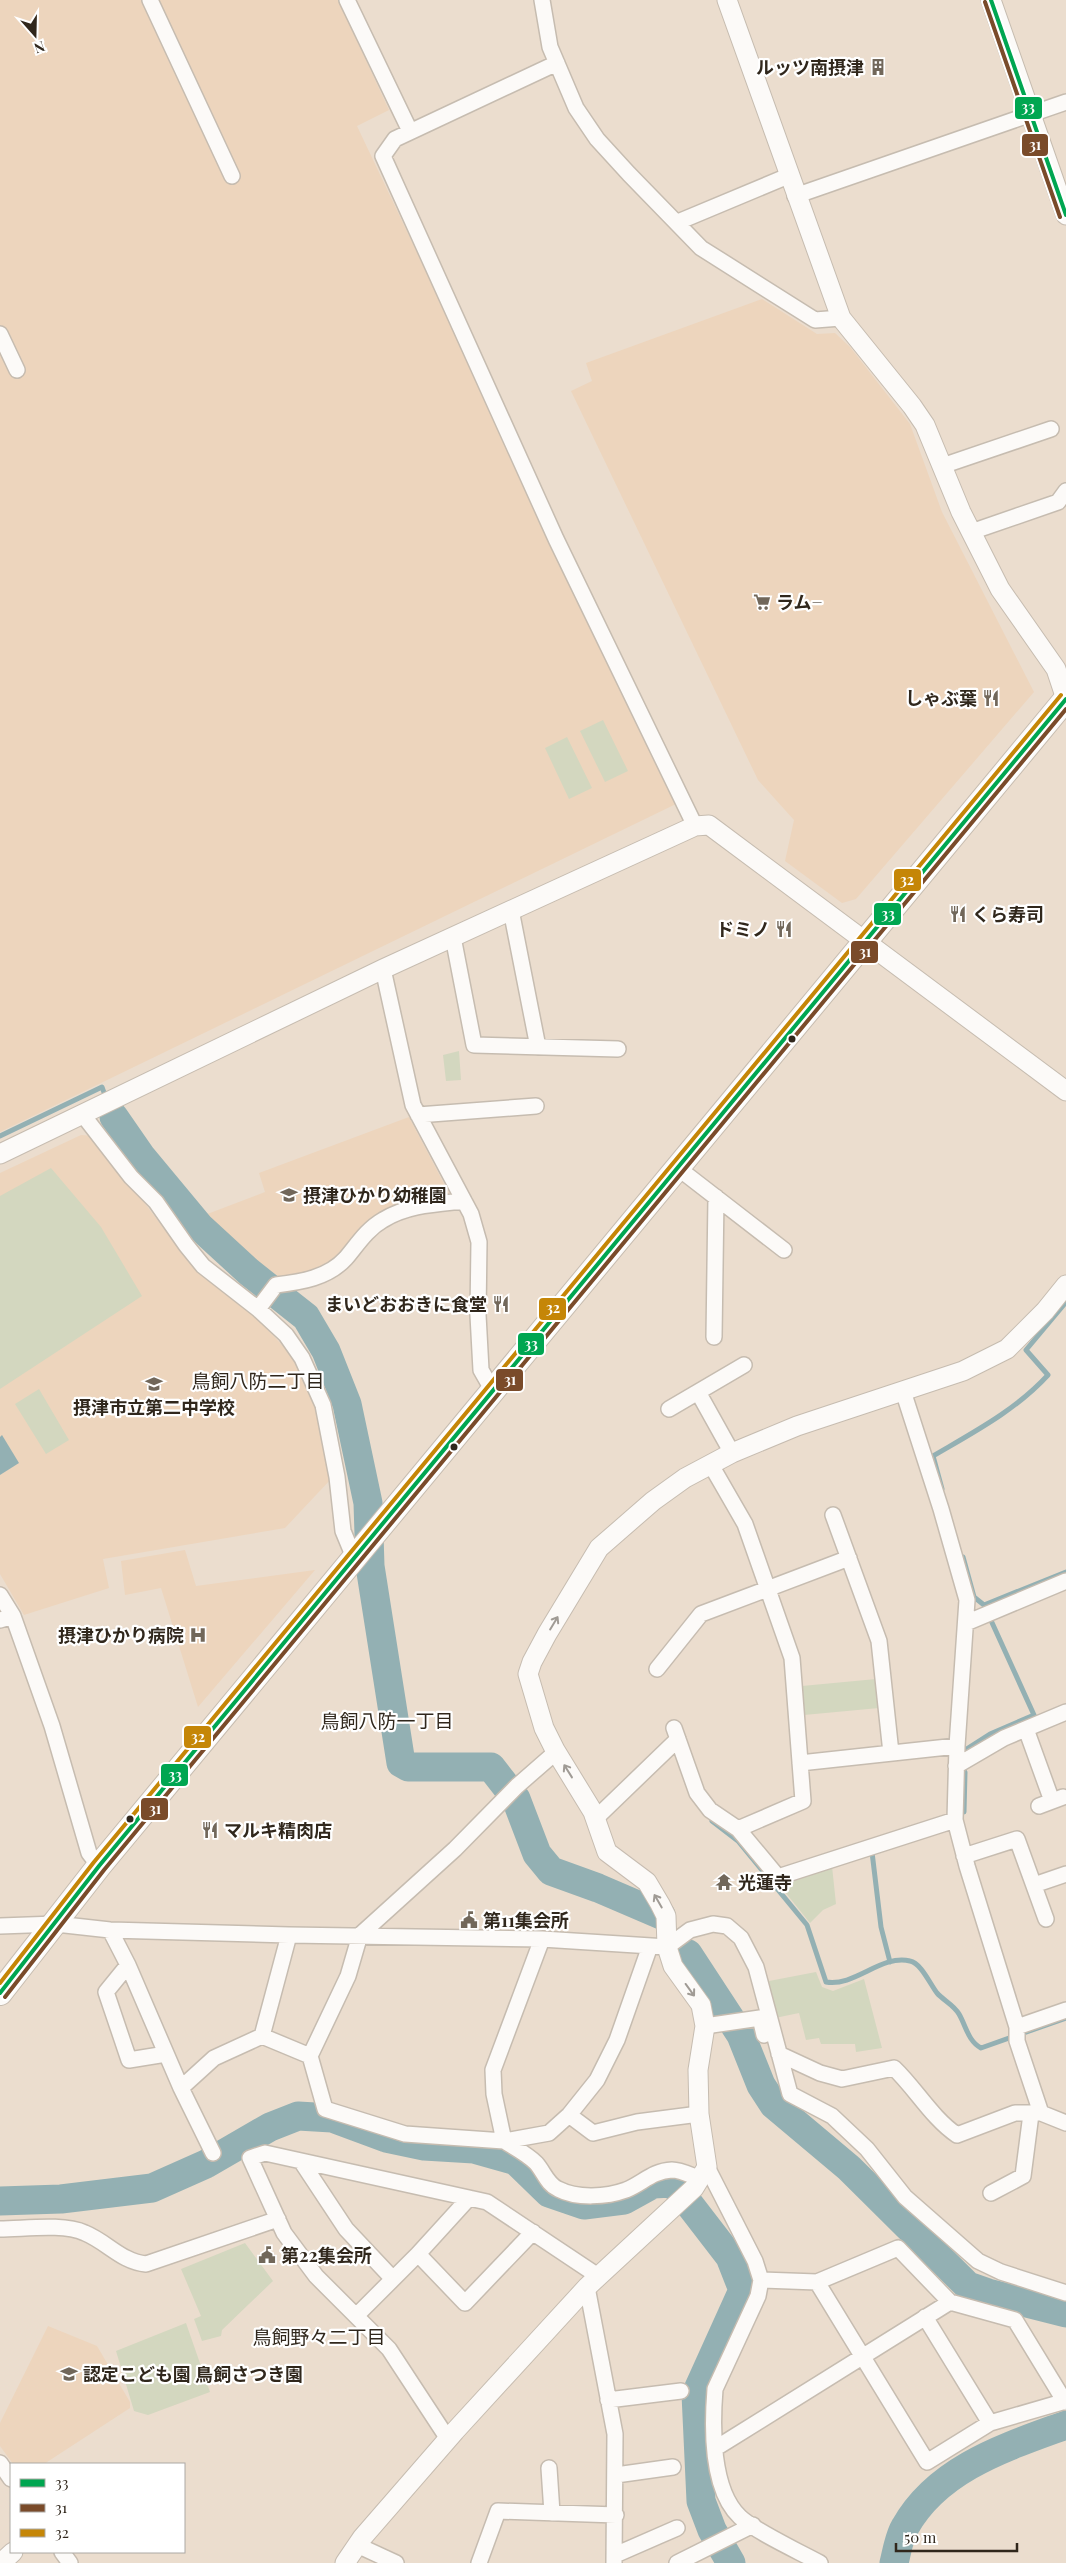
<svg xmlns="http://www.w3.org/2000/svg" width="1066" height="2563" viewBox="0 0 1066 2563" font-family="'Playfair Display','Noto Sans JP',serif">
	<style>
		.built { fill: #edd5bd }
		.green { fill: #d3d7bf }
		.water { fill: #93b0b3 }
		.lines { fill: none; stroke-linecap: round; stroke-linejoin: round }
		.stream { stroke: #93b0b3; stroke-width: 5 }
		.river { stroke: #93b0b3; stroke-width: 29 }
		.minor-casing { stroke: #c6bcb0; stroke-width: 18 }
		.tertiary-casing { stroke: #c6bcb0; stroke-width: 21 }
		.primary-casing { stroke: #c6bcb0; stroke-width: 26 }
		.minor { stroke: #fcfaf8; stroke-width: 15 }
		.tertiary { stroke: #fcfaf8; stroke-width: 19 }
		.primary { stroke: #fcfaf8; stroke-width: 24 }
		.bus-1-casing { stroke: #fff; stroke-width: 8 }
		.bus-2-casing { stroke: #fff; stroke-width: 8 }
		.bus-3-casing { stroke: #fff; stroke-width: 8 }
		.bus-1 { stroke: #00a651; stroke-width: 4 }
		.bus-2 { stroke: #7a4b2a; stroke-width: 4 }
		.bus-3 { stroke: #c58607; stroke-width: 4 }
		.oneway { stroke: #a09b95 }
		.bus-dot { fill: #30271c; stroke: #fff; stroke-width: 2 }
		.labels { text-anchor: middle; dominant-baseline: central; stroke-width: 4.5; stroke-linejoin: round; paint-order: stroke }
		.poi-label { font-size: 18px; font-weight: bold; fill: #30271c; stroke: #fff; text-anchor: start }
		.neighbourhood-label { font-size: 19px; fill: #30271c; stroke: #fff }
		.line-badge { stroke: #fff; stroke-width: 2 }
		.badge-label { font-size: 14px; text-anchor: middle; font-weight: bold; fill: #fff }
	</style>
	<rect width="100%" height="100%" fill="#ebddce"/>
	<path class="built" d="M0,0h338l51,110 -32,16 321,677 -678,329z
		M762,299l55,35 18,-1 15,14 60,77 32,88 92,180 -178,207 -14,4 -57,-42 9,-41 -36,-40 -187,-389 21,-10 -6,-18z
		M409,1117l41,78 -26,3 -98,70 -57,14 -42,-35 -25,-31 63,-24 -6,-19z
		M81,1135l13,1 86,114 25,23 27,19 65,69 20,46 15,71 -47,50 -182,31 6,29 -85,27 -24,-41v-401z
		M185,1550l11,36 119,-16 -117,137 -37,-119 -36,7 -4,-34z
		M48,2326l49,20 33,56v6l-86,56h-31l-13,-18v-23z"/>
	<path class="green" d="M603,720l25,51 -23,11 -25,-51z
		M567,737l25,51 -23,11 -24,-51z
		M459,1051l2,29 -15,1 -3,-26z
		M51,1168l50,59 41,69 -142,93v-193z
		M39,1389l30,51 -23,14 -31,-50z
		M876,1679l3,29 -75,7 -2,-29z
		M832,1866l4,38 -13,6 -13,13 -33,-41z
		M816,1972l6,15 11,4 31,-12 18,69 -26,4 -1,-8h-34l-2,-6 -13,2 -7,-27 -24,5 -6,-37z
		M245,2243l28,38 -51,49 -1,6 -19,5 -8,-22 7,-3 -20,-47z
		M186,2323l24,69 -62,23 -14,-4 -18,-60z"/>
	<path class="water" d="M2,1435l17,28 -19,12v-38z"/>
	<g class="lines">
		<path class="stream" d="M110,1106l4,11
			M0,1136l102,-49 4,11
			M942,1489l-9,-33c41,-24 83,-46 115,-81l-22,-25 40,-48
			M963,1557l11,40 10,8 50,110 -44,19 -25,16
			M984,1605l82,-33
			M964,1812l1,-40
			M712,1821l26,20 69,84 19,57c29,5 55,-28 84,-21 11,2 20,23 27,32 6,7 17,12 22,21 7,12 9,27 22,34l85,-30
			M874,1851l-2,1 9,75 9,35"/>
		<path class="river" d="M114,1117l27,39 59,71 49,45 57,45 20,34 21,53 21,99 2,63 31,197 7,4h83l25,32 21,55 14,17 47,17 63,27
			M688,1954l53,81 20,50 13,20 75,63 119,118 20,7 78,20
			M0,2201l61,-2 91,-11 54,-24 64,-37 28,-11 34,2 54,20 38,8 50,3 42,12 33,32 35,12 40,-5 29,-16 20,-1 57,74 13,33 -47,104 5,107 11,29 19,33
			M894,2563c3,-12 5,-26 11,-36 33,-59 101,-80 161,-102"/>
		<g class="minor-casing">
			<path id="minor" d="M150,0l82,176
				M347,0l63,131
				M542,0l8,47 26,61 21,31 32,35 72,74 114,72 26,-2
				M557,63l-162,76 -12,17 173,383 139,287
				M795,196l271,-94
				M678,222l110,-46
				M0,334l17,36
				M942,466l109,-37
				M971,532l87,-30 8,-11
				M511,910l27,137
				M453,937l21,108 144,4
				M383,969l30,136 58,109 8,28 -1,73 3,55 12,21
				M83,1115l48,62 25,25 30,43 17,21 55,43 28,26 16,23 21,47 14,72 6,54 12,29
				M418,1115l118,-9
				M678,1168l106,82
				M258,1309l18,-24c25,-3 52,-7 70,-27 11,-13 21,-29 37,-38 24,-15 53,-16 81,-19
				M714,1337l2,-140
				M903,1391l38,118 26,91 -10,146 -2,74 12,46 50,161v14l24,72 25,10
				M698,1392l34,61
				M669,1409l75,-44
				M711,1465l34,59 47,134 11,143 -65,28
				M833,1515l46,126 12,112
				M0,1595l13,21
				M0,1620l13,-4 39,110 37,127 10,13
				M966,1623l100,-42
				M657,1669l44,-55 148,-56
				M674,1728l23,65 13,17 28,19 40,48 177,-57
				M1026,1729l26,72
				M556,1752l-39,34 -62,63 -95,86 -12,41 -38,80 15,53 80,25 99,7 45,-8 20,-18 28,-35 20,-40 33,-94
				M800,1763l157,-17
				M956,1766l48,-28 62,-26
				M1039,1806l24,-9
				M595,1819l83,-80
				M964,1856l53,-17 29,80
				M1034,1885l32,-11
				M0,1926l56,-2 54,6 179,5 253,4 125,8 23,-17 23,-6 14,2 14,12 15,29 34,127 42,22 35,33 38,48 73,64 23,11 65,21
				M110,1930l18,35 -22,27 23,68 37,-6
				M542,1939l-49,131 1,24 10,47c11,7 23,13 32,22 8,9 11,21 22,26 19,10 49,8 68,1 17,-7 26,-19 46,-20 9,0 20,6 29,9
				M128,1965l53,123 32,65
				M705,2026l55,-8 4,17
				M1017,2027l49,-17
				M262,2036l27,-101
				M779,2054l41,19 22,6 52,-11c22,21 38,50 63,67l58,-22h26
				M181,2088l33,-30 48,-22 48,20
				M569,2115l24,18 44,-11 62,-8
				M301,2161l45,68 47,50
				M707,2167l48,94 6,19 -3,16 -43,93c-3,37 -4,101 25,128 16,15 60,35 80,46
				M991,2193l32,-17 8,-62
				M0,2229c24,0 63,-6 85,4 22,9 37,29 61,31l132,-45
				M418,2254l47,49 68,-71
				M761,2280l56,2 81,-34 52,54 65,18 50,82
				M817,2282l110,180 63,-39 76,-22
				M587,2287l28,147 -1,129
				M356,2316l62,-62 51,-56
				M925,2317l65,106
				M608,2400l73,-9
				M448,2439l-59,-90 -73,-73 -32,-43 -34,-75 15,-5 222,49 111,74
				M716,2448l234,-146
				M0,2463l11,16
				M549,2468l3,45
				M616,2475l57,-8
				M357,2545l39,18
				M62,2552l8,11
				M615,2555l62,-27
				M479,2563l19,-52 118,4
				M677,2563l76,-38"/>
		</g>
		<g class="tertiary-casing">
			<path id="tertiary" d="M727,0l114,318 71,88 13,19 36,87 39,77 56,80 10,30
				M991,0l75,215
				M0,1154l383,-185 312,-143 14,-1 357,266
				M1,2563l12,-11
				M345,2563l17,-25 93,-107 132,-144 107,-99 13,-21 -8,-53 -1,-44 7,-44 -4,-21 -28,-39 -6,-19 -1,-31 -6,-12 -13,-22 -40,-30 -14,-40 -38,-62 -11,-22 -16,-54 4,-12 15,-28 52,-86 54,-47 32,-23 47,-25 65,-27 166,-55 44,-22 38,-38 21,-26"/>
		</g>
		<g class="primary-casing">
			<path id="primary" d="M0,1993l99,-127 967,-1167"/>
		</g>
		<use href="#minor" class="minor"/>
		<use href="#tertiary" class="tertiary"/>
		<use href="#primary" class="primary"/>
		<g class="bus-1-casing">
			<path id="bus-1" d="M991,0l75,215
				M0,1993l99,-127 967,-1167"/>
		</g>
		<g class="bus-2-casing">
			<path id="bus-2" d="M985,2l75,215
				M5,1997l99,-127 962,-1161"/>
		</g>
		<g class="bus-3-casing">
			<path id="bus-3" d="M0,1983l94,-121 967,-1167"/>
		</g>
		<use href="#bus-1" class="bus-1"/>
		<use href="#bus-2" class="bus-2"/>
		<use href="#bus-3" class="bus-3"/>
	</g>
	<defs><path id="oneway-shaft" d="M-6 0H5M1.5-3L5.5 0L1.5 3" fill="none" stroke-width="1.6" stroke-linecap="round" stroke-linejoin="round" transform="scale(1.25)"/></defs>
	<g class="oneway">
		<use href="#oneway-shaft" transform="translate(554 1623) rotate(-59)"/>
		<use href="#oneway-shaft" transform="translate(568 1771) rotate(-122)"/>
		<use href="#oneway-shaft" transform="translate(658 1901) rotate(-120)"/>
		<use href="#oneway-shaft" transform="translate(690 1990) rotate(54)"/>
	</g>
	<defs>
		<g id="building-bare" transform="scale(1.35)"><path d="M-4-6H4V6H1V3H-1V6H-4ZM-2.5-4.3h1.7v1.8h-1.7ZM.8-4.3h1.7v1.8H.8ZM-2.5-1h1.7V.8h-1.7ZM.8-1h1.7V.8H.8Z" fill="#71675a" stroke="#fff" stroke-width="2.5" paint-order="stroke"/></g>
		<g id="supermarket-bare" transform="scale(1.35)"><path d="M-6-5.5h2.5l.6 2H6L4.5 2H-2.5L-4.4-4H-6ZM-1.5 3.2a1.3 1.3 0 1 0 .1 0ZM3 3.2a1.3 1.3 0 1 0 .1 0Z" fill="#71675a" stroke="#fff" stroke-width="2.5" paint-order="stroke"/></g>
		<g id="restaurant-bare" transform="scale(1.35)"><path d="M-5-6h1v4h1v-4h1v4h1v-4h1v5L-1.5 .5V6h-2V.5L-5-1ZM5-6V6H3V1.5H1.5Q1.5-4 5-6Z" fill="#71675a" stroke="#fff" stroke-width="2.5" paint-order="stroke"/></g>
		<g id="school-bare" transform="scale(1.35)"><path d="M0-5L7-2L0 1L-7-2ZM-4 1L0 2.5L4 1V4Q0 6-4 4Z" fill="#71675a" stroke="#fff" stroke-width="2.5" paint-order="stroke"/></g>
		<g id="hospital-bare" transform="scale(1.35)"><path d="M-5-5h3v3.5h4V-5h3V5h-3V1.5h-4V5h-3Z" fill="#71675a" stroke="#fff" stroke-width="2.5" paint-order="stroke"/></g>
		<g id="temple-bare" transform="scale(1.35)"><path d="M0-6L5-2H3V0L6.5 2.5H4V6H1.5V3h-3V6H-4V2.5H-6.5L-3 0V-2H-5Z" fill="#71675a" stroke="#fff" stroke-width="2.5" paint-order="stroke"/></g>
		<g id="civic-bare" transform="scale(1.35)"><path d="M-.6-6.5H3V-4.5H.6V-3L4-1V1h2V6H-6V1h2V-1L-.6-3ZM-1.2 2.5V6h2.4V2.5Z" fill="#71675a" stroke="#fff" stroke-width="2.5" paint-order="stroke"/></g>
	</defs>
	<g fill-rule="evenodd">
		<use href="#building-bare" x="878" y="67"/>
		<use href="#supermarket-bare" x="762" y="602"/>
		<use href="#restaurant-bare" x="991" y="698"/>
		<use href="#restaurant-bare" x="958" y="914"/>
		<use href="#restaurant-bare" x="784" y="929"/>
		<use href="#school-bare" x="289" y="1195"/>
		<use href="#restaurant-bare" x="501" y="1304"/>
		<use href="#school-bare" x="154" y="1384"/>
		<use href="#hospital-bare" x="198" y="1635"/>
		<use href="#restaurant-bare" x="210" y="1830"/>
		<use href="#temple-bare" x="724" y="1882"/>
		<use href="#civic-bare" x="469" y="1920"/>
		<use href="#civic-bare" x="267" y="2255"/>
		<use href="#school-bare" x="69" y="2374"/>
	</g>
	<g class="bus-dot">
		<circle cx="792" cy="1039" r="4.5"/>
		<circle cx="454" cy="1447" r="4.5"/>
		<circle cx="130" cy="1819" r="4.5"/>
	</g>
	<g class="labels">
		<g class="poi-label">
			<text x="864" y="67" text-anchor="end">ルッツ南摂津</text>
			<text x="776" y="602">ラム−</text>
			<text x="977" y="698" text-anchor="end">しゃぶ葉</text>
			<text x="972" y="914">くら寿司</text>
			<text x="770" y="929" text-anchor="end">ドミノ</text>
			<text x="303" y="1195">摂津ひかり幼稚園</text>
			<text x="487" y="1304" text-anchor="end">まいどおおきに食堂</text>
			<text x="154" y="1407" text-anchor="middle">摂津市立第二中学校</text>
			<text x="184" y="1635" text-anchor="end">摂津ひかり病院</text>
			<text x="224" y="1830">マルキ精肉店</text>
			<text x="738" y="1882">光蓮寺</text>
			<text x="483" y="1920">第11集会所</text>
			<text x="281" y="2255">第22集会所</text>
			<text x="83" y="2374">認定こども園 鳥飼さつき園</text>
		</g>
		<g class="neighbourhood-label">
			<text x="258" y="1380">鳥飼八防二丁目</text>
			<text x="387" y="1720">鳥飼八防一丁目</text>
			<text x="319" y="2336">鳥飼野々二丁目</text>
		</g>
	</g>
	<g class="line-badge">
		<rect x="1014" y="96" width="29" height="24" rx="5" fill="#00a651"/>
		<rect x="1021" y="133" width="28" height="24" rx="5" fill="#7a4b2a"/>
		<rect x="893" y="868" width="29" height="24" rx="5" fill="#c58607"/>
		<rect x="873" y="902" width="29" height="24" rx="5" fill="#00a651"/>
		<rect x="850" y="940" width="29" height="24" rx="5" fill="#7a4b2a"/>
		<rect x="538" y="1297" width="29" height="24" rx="5" fill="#c58607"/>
		<rect x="517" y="1332" width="28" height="24" rx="5" fill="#00a651"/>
		<rect x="495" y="1368" width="29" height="24" rx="5" fill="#7a4b2a"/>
		<rect x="183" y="1725" width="29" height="24" rx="5" fill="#c58607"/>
		<rect x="160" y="1763" width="29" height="24" rx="5" fill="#00a651"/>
		<rect x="140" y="1797" width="29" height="24" rx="5" fill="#7a4b2a"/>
	</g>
	<g class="badge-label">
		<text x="1028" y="112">33</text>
		<text x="1035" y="150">31</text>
		<text x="907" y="885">32</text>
		<text x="888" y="919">33</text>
		<text x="865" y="957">31</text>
		<text x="553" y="1313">32</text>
		<text x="531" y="1349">33</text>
		<text x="510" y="1385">31</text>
		<text x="198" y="1742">32</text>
		<text x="175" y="1780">33</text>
		<text x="155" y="1814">31</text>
	</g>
	<rect x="10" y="2463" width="175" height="90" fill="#ffffff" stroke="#aca9a4"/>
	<rect x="20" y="2479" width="25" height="8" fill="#00a651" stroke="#aca9a4"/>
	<text x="55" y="2488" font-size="15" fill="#30271c">33</text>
	<rect x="20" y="2504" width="25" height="8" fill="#7a4b2a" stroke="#aca9a4"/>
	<text x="55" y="2513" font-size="15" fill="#30271c">31</text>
	<rect x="20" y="2529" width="25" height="8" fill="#c58607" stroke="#aca9a4"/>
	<text x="55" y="2538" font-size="15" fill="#30271c">32</text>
	<g transform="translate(35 35) rotate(160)" stroke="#ffffff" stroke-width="4" paint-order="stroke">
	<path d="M0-4L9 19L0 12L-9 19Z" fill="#30271c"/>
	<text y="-8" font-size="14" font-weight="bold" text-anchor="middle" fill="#30271c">N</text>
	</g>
	<path d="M896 2543v8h121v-8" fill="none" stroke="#30271c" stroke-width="2.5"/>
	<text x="904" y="2543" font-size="15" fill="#30271c" stroke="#ffffff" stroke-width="4" paint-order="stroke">50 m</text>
</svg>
